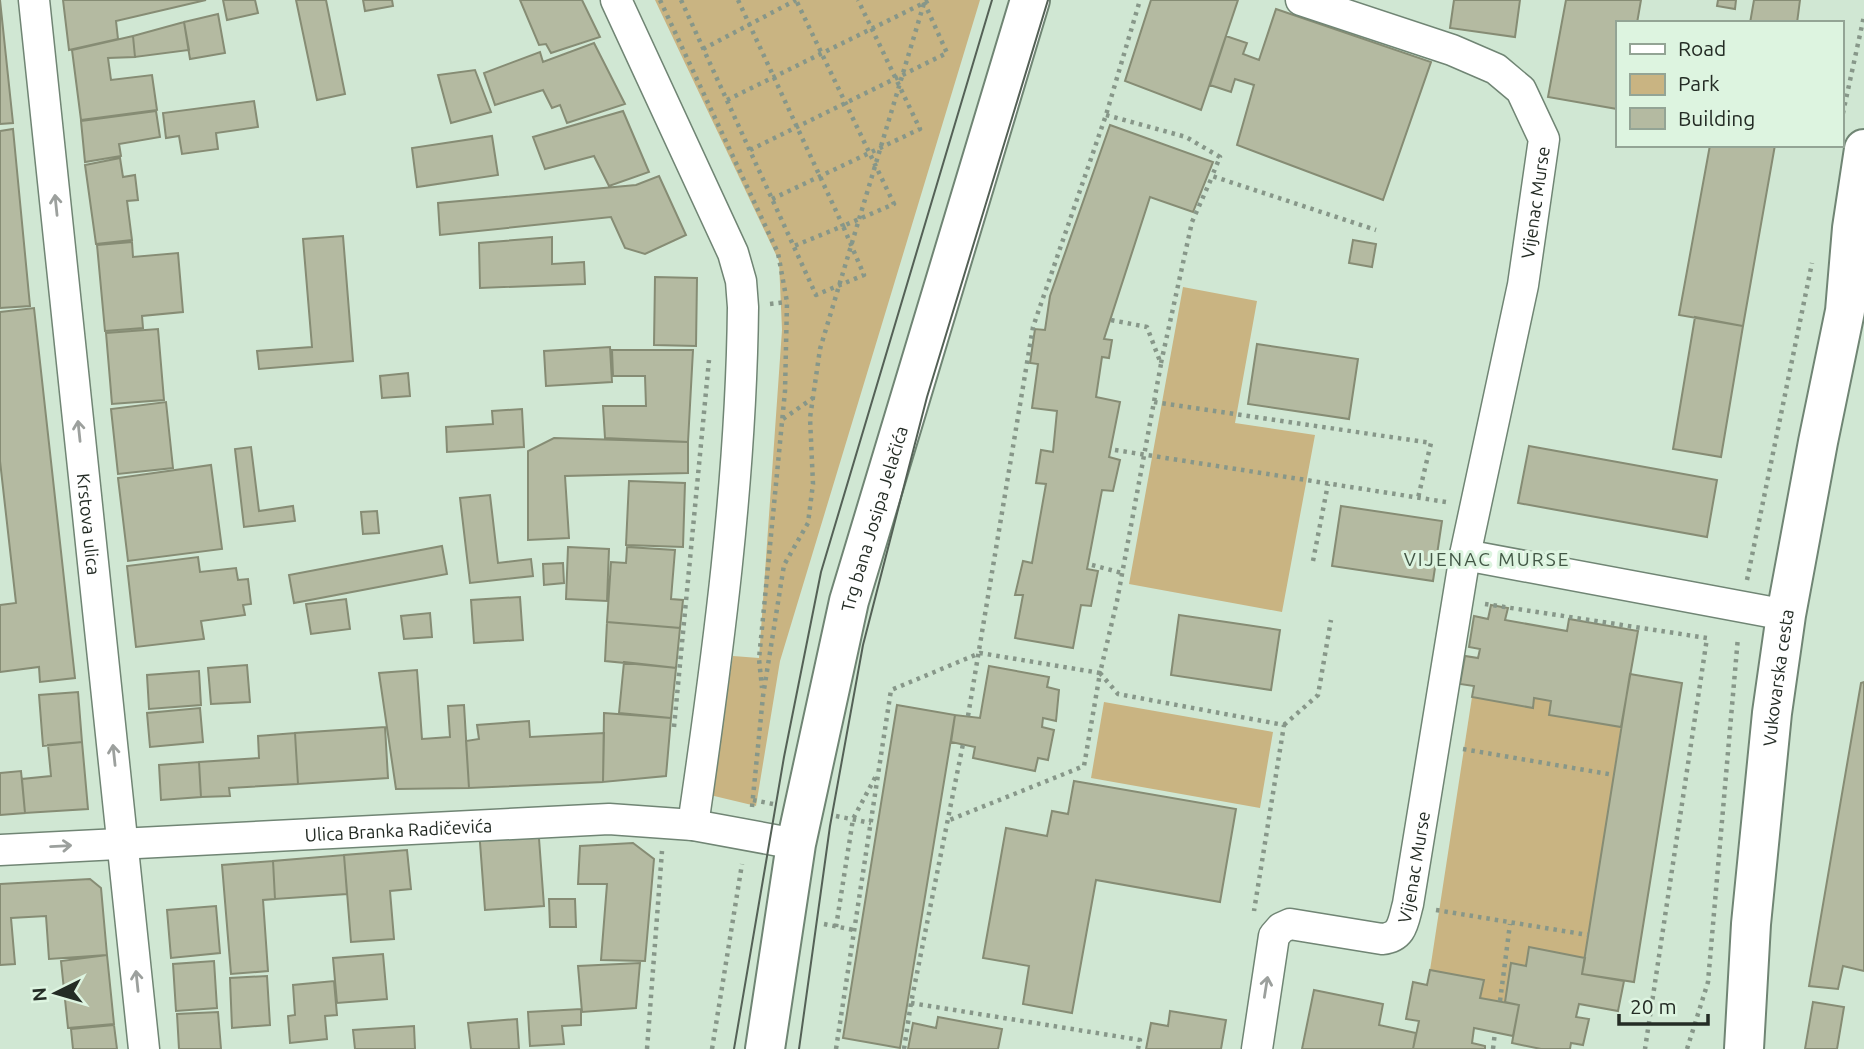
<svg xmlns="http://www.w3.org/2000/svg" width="1864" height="1049" viewBox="0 0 1864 1049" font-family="Ubuntu,sans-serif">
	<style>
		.green { fill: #c9b482 }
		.building { fill: #b4baa1; stroke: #868c74; stroke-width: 2 }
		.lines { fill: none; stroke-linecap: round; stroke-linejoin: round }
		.minor-casing { stroke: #708574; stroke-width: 33 }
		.secondary-casing { stroke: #708574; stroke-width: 42 }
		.path { stroke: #879789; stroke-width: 4.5; stroke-dasharray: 3.5 5; stroke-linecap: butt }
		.minor { stroke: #fff; stroke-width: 30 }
		.secondary { stroke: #fff; stroke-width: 38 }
		.tram { stroke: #546156; stroke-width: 2 }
		.oneway { stroke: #9ca09d }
		.labels { text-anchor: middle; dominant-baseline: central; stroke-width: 6; stroke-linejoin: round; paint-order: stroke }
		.street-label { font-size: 18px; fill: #242c25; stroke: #ddf4e0 }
		.neighbourhood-label { font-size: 19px; letter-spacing: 2px; fill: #435746; stroke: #ddf4e0 }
	</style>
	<rect width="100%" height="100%" fill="#d0e7d3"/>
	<path class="green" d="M655,0h325l-200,661 -24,145 -46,-11 23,-139 26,2 23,-328 -3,-69z
		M1183,287l74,14 -22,122 80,12 -33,177 -153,-28z
		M1472,697l60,11 2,-10 17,3 -2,14 72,12 -36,231 -56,-11 -3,19 -15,-3 -6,39 -25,-4 3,-18 -53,-10z
		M1104,702l169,30 -13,76 -169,-30z"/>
	<path class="building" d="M0,0l13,123 -13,1z
		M63,0h143l-90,21 2,18 -49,11z
		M223,0h32l3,13 -31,7z
		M296,0h30l19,94 -28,6z
		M363,0h29l1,6 -28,5z
		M520,0h62l18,37 -49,16 -5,-9 -7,1z
		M1151,0h87l-37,110 -76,-29z
		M1454,0h66l-5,37 -65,-9z
		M1566,0h75l-4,23h-20v86l-69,-12z
		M1718,0h18l-1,9 -18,-3z
		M1754,0h46l-3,23h-47z
		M1276,9l155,53 -48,138 -146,-55 17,-60 -19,-6 -4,13 -21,-7 16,-49 21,7 -4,11 16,6z
		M218,14l7,39 -35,6 -6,-37z
		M184,22l5,28 -54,7 -2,-21z
		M133,36l2,21 -27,1 3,22 41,-5 5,35 -76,10 -9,-70z
		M594,43l31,61 -58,19 -7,-18 -8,3 -9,-18 -48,15 -11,-32 56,-21 3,10z
		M475,70l16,42 -40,11 -13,-48z
		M254,101l4,26 -42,6 2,16 -36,5 -3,-18 -13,2 -3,-25z
		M156,111l4,26 -41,7 2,12 -36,6 -4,-41z
		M623,111l26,61 -40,14 -15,-30 -49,13 -12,-32z
		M1110,125l103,37 -20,50 -43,-15 -46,142 8,1 -3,18 -7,-1 -6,40 24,5 -11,55 11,3 -7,31 -11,-1 -15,79 11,2 -7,35 -10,-1 -8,43 -58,-10 8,-43h-8l8,-34 9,2 14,-79 -10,-1 5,-33 12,2 4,-41 -25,-3 6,-44 -8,-1 5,-34 10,1 5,-34z
		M13,129l17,177 -30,2v-177z
		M492,136l6,39 -81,12 -5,-39z
		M1710,145h65l-32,181 -64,-11z
		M120,158l3,19 12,-2 3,25 -11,1 5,39 -36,4 -11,-79z
		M659,176l27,59 -41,19 -20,-6 -14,-31 -171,18 -2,-32 198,-18z
		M343,236l10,125 -94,8 -2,-18 55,-4 -9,-108z
		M552,237v27l32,-2 1,22 -105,4 -1,-45z
		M1353,240l23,4 -4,23 -23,-4z
		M132,242l1,15 45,-4 5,59 -41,4 1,12 -38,3 -8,-86z
		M655,277l42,1 -1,68 -42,-1z
		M34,308l41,370 -35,4 -1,-15 -39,5v-67l16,-2 -16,-142v-149z
		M1695,317l48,9 -22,131 -48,-8z
		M158,329l6,71 -52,4 -6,-71z
		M1257,344l101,15 -9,60 -101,-15z
		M610,347l2,35 -66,4 -2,-35z
		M612,350h81l-5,92 -83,-4 -2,-32h43l-1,-30h-32z
		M408,373l2,23 -28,2 -2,-22z
		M166,402l7,66 -55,6 -7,-65z
		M522,409l2,38 -77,5 -1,-25 47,-3 -1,-13z
		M554,438l134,4v31l-123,3 4,62 -41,2v-89z
		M1529,446l188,34 -10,57 -189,-34z
		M251,447l8,64 34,-5 2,15 -51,6 -9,-78z
		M211,465l11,84 -94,12 -10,-83z
		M629,481l56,2 -2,64 -57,-2z
		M490,495l8,68 33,-4 2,17 -63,7 -10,-85z
		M1341,506l101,15 -9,60 -101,-15z
		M377,511l2,22 -16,1 -2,-22z
		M442,546l5,28 -153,29 -5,-28z
		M568,547l41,2 -2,52 -41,-2z
		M627,547l48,3 -4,49 12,1 -3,28 -73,-6 4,-60 15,1z
		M198,557l2,15 36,-4 2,12 10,-1 3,25 -8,1 2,10 -44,6 3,18 -68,8 -9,-81z
		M563,563l1,20 -20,2 -1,-21z
		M520,597l3,43 -49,3 -3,-43z
		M346,599l4,30 -39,5 -5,-30z
		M1491,605l17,3 -3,12 62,11 2,-12 69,12 -17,96 -72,-12 2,-14 -17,-3 -1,10 -61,-11 2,-11 -14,-2 5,-28 13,2 2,-9 -11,-2 5,-31 14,3z
		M430,613l2,24 -28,2 -3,-23z
		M1179,615l101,15 -9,60 -100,-15z
		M607,622l73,6 -4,40 -71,-7z
		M624,662l52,6 -5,50 -52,-5z
		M247,665l3,37 -39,2 -3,-36z
		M989,666l60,11 -2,10 12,3 -3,31 -13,-3 -1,9 12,3 -6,30 -10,-2 -3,13 -62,-13 2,-11 -24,-5 4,-27 25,3z
		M417,670l5,69 28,-2 -2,-31 16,-1 5,83 -73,1 -17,-116z
		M199,671l2,34 -52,4 -2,-34z
		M1630,674l52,9 -48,299 -52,-8z
		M1864,682v289l-21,-5 -5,23 -29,-3 52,-303z
		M78,692l4,50 -39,4 -4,-51z
		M897,705l58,10 -55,333 -57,-10z
		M200,708l3,34 -53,5 -3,-34z
		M604,713l67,5 -5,58 -63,6z
		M529,721l1,16 74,-4 -1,49 -134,6 -3,-47 13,-2 -2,-14z
		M385,727l3,51 -90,6 -3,-51z
		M295,733l3,51 -69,4 1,8 -29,1 -2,-35 60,-4 -1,-22z
		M82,742l6,67 -63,4 -3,-34 29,-3 -3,-31z
		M199,762l2,35 -40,3 -2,-35z
		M21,771l4,42 -25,2v-42z
		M1074,781l162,28 -16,93 -124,-22 -24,133 -49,-9 6,-38 -46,-8 23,-130 41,8 5,-25 16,3z
		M538,825l6,81 -59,4 -6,-81z
		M633,843l21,16 -9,102 -44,-1 6,-76h-29l2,-38z
		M407,850l4,39 -21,2 4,48 -43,3 -7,-87z
		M344,855l3,39 -72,5 -2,-38z
		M273,861l2,38 -12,1 5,71 -37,3 -9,-109z
		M90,879l11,9 6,67 -58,4 -3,-43 -35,2 4,46 -15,1v-81z
		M549,899h26l1,28h-26z
		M216,906l4,47 -49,5 -4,-48z
		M1529,947l56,11 -3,16 42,7 -6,30 -39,-7 -3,13 13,2 -6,26 -12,-2 -1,6h-29l-29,-6 7,-38 -14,-3 6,-39 15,3z
		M383,954l4,45 -50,4 -4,-45z
		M107,955l7,69 -46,4 -7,-67z
		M214,961l3,47 -41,3 -3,-47z
		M640,963l-4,45 -54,4 -4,-46z
		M1430,970l54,10 -4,18 39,7 -6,31 -39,-8 -2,15 13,3v3h-72l6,-28 -13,-2 7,-37 14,3z
		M267,976l3,49 -38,3 -2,-50z
		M334,981l3,34 -12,1 2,23 -37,4 -2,-27 7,-1 -2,-30z
		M1314,990l69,14 -4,21 37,8 -3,16h-111z
		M1813,1002l31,5 -7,42h-32z
		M581,1009v16l-19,1 2,18 -34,2 -2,-34z
		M1170,1011l56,9 -5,29h-75l5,-26 17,3z
		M218,1012l3,37h-42l-2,-35z
		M938,1017l64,12 -4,20h-90l5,-26 23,5z
		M517,1019l2,30h-48l-3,-26z
		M114,1025l3,24h-44l-2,-20z
		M414,1026l1,23h-60l-2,-19z"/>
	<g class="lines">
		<g class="minor-casing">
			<g id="minor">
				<path id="s1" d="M34,0l110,1049"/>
				<path d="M616,0l117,253 8,28 2,26c-2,174 -25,347 -50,518"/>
				<path d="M1465,555l321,60"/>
				<path id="s2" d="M0,850l609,-31 84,6 103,19"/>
				<path id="s3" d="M1257,1049l17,-113 7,-8 9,-4 92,15c21,-2 21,-17 26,-35l57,-349 58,-270 21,-146 -23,-49 -25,-21 -44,-19 -151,-50"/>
			</g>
		</g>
		<g class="secondary-casing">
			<g id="secondary">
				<path id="s4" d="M765,1049l31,-205 53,-243 181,-601"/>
				<path id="s5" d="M1744,1049l7,-125 21,-211 14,-98 32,-173 27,-131 7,-83 12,-79"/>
			</g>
		</g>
		<path class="path" d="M660,0l118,253 9,49 -2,89 -26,268 3,29
			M681,0l135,295 48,-20 -21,-49 51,-22 -98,-204
			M738,0l105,226 -49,20
			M703,49l93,-49
			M727,100l203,-100
			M1106,115l80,22 34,20 -8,19 164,54
			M1841,122l23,-106
			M750,150l197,-97 -23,-51
			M772,199l148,-70 -62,-129
			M770,304l17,-2
			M1111,320l36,7 14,37 -44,237 -17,72 18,21 166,31 -30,186
			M1161,363l31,-141 20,-45
			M1154,402l277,41 -13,55
			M783,419l30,-21
			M1115,450l331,52
			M1313,561l15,-77
			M1092,565l30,8
			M1747,580l65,-317
			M1485,604l222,34 -62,411
			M968,716l65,-389 73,-212 34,-115
			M1284,725l34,-30 13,-75
			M674,727l35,-367
			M1463,749l151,26
			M753,800l20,4
			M752,807l11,-111 21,-131 24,-42 5,-39 -3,-66 10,-69 105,-349
			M836,816l35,7
			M1436,910l152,25
			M824,924l30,6
			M836,927l17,-108 24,-45
			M1500,1001l10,-77
			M911,1003l229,37 -2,9
			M647,1049l15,-198
			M712,1049l30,-185
			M836,1049l55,-359 89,-37 120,20 -16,93 -137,55
			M904,1049l7,-46 52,-259
			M1493,1049l2,-17
			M1687,1049l21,-67 30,-345"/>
		<use href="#minor" class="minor"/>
		<use href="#secondary" class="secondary"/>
		<path class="tram" d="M734,1049l50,-292 37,-185 171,-572
			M799,1049l31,-223 33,-181 64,-248 121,-397"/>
	</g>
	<defs><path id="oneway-shaft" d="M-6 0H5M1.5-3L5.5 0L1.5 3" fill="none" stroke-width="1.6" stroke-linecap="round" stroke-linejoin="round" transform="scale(1.75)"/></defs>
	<g class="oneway">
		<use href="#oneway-shaft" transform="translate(56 205) rotate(-96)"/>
		<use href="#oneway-shaft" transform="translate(79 431) rotate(-96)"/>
		<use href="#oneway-shaft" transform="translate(114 755) rotate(-96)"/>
		<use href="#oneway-shaft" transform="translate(61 846) rotate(-3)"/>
		<use href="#oneway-shaft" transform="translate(137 981) rotate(-96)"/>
		<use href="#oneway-shaft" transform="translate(1266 987) rotate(-81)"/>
	</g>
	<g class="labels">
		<g class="street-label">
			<text stroke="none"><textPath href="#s3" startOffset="989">Vijenac Murse</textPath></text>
			<text stroke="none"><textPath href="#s4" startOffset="542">Trg bana Josipa Jelačića</textPath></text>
			<text stroke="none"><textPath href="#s1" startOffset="527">Krstova ulica</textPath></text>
			<text stroke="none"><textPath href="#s5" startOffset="373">Vukovarska cesta</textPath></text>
			<text stroke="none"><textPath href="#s2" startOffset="399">Ulica Branka Radičevića</textPath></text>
			<text stroke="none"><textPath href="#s3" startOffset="313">Vijenac Murse</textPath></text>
		</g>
		<g class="neighbourhood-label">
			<text x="1487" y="559">VIJENAC MURSE</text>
		</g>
	</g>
	<rect x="1616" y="21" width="228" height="126" fill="#ddf4e0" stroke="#93a495" stroke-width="2"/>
	<rect x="1630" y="44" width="35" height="10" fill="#ffffff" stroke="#93a495" stroke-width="2"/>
	<text x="1678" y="56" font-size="21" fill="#242c25">Road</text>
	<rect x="1630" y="74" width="35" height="21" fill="#c9b482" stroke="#93a495" stroke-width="2"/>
	<text x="1678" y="91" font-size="21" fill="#242c25">Park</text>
	<rect x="1630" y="108" width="35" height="21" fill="#b4baa1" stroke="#93a495" stroke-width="2"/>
	<text x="1678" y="126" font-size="21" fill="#242c25">Building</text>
	<g transform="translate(56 993) rotate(265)" stroke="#ddf4e0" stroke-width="5" paint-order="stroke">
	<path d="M0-5L12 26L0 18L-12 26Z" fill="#242c25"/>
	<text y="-10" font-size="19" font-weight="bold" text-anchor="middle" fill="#242c25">N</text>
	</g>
	<path d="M1619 1014v10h89v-10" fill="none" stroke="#242c25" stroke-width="3.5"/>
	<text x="1630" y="1014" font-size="21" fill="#242c25" stroke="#ddf4e0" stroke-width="5" paint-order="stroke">20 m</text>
</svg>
